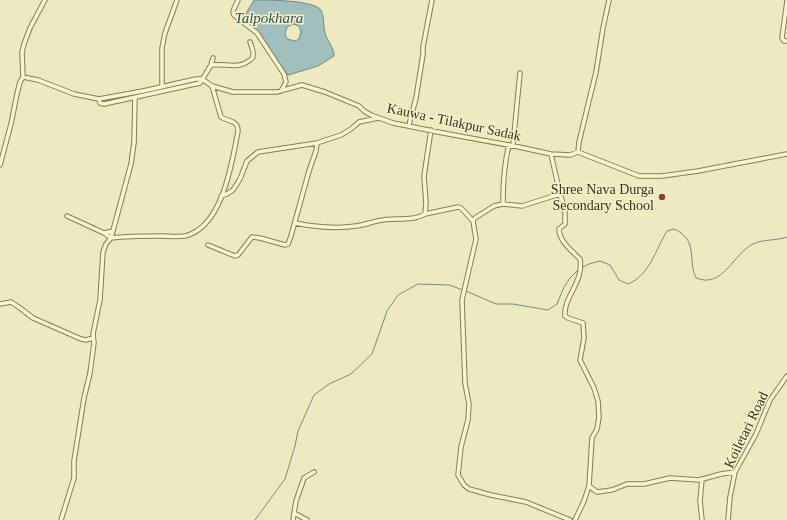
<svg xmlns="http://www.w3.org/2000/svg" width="787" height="520" viewBox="0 0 787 520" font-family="Georgia,serif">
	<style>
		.water { fill: #a1bfbc; stroke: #698c8b; fill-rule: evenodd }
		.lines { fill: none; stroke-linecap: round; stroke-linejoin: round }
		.stream { stroke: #698c8b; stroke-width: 1 }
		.street-casing { stroke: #867957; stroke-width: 5.5 }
		.street { stroke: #f9f5d0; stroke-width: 3.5 }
		.poi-dot { fill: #953d27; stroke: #f5f2cd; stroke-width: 1.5 }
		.labels { text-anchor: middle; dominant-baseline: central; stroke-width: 3; stroke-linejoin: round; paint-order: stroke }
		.street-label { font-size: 14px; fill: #352d1b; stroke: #f5f2cd }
		.poi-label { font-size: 14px; fill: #352d1b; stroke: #f5f2cd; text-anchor: end }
		.water-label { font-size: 15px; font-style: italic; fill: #2a4f55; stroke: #f5f2cd }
	</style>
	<rect width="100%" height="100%" fill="#eee9be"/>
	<path class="water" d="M254,0c15,0 56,0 66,9 5,6 3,17 5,24 2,8 9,14 9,23l-16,10 -30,9 -11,-14 -14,-23 -18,-19v-4zM293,24l6,2 2,6 -2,7 -4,2 -8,-2 -2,-5 2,-7z"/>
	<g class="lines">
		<path class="stream" d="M581,268l8,-4 11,-3 10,4 9,15 9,4c21,-8 28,-35 39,-53l7,-2c25,11 13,30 22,49 27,11 37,-24 57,-34 10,-5 23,-3 34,-7
			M466,291l30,13h17l35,6 9,-6 7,-17 6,-9 8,-8
			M255,520l30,-41 10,-33 3,-15 16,-36 15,-11 22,-10 21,-20 15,-43 11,-16 20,-11 31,1 14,5"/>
		<g class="street-casing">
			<path id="street" d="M238,0l-5,11 1,4 23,18 27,41 2,8 -5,9
				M787,1l-5,37 2,3h3
				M211,65c14,-2 27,5 39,-5 3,-2 3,-2 3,-5 1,-4 -2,-9 -3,-13
				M23,77l15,3 36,14 25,5 44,-8 53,-12h6l10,7 21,6h43l26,-7 23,7 34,14 5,5 7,4 22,8 50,10 76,14 32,7 19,1 8,-3 61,24h23l36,-5 89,-17
				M162,87v-39l3,-15 12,-33
				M99,99l1,4 4,1 96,-21 11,-18 2,-7
				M409,125l7,-27 7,-44v-7l9,-47
				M513,145l7,-72
				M578,152l1,-10 17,-70 7,-44 6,-28
				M551,154l9,40 5,16v14l-6,5c0,12 13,22 21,30 4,24 -17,38 -15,57l3,2 15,5 1,15 -4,22 14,28 4,13 1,16 -2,12 -5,9 -3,48 -5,15 -9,19
				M0,165l11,-41 6,-30 3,-12 3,-5 -1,-25 2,-8 6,-16 15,-28
				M560,194l-38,12 -19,-2 -9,2 -19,12 -2,3 3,18 -14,61 3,83 4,21 -1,16 -7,27 -3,28 6,10 5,4 22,6 35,7 44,18
				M221,196l6,-2 6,-4 7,-11 7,-18 11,-9 59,-9 24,-8 10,-6 8,-7 19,-4
				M503,204c0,-20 1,-40 6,-59
				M425,214l33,-7 3,1 12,13
				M67,216l37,17 9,-2
				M295,223c20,4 40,6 61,3 9,-1 18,-5 27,-6 13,-2 31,1 42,-6l1,-11 -2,-27 7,-46
				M104,233l7,5c17,-2 33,-2 50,-2 7,0 17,1 24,0 38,-9 47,-74 53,-105 0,-11 -9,-9 -17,-14l-9,-31
				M208,245l27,11 3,-1 14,-18 8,1 25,7 3,-1 3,-8 18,-65 7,-20 1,-8
				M0,304l11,-2 9,6 13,10 48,21 5,1 7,-2
				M702,479l-2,22 2,19
				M589,486l8,6 15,-2 15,-6h17l26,-6 29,2 22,-6 14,-2
				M61,520l13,-42v-17l10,-63 6,-25 4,-30 -1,-9 7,-34 3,-48 3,-8 5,-6 20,-74 3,-21 1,-46
				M293,520l1,-7
				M307,520l-13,-7 2,-12 8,-23 10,-6
				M728,520l2,-23 5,-25 21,-38 14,-34 17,-24"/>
		</g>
		<use href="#street" class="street"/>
	</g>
	<circle class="poi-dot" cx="662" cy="197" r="4"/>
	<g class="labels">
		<g class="street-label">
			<text transform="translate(454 122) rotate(12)">Kauwa - Tilakpur Sadak</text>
			<text transform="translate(746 430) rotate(-64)">Koiletari Road</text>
		</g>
		<g class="poi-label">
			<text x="654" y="189">Shree Nava Durga<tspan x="654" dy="16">Secondary School</tspan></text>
		</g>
		<g class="water-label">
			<text x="269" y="18">Talpokhara</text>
		</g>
	</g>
</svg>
